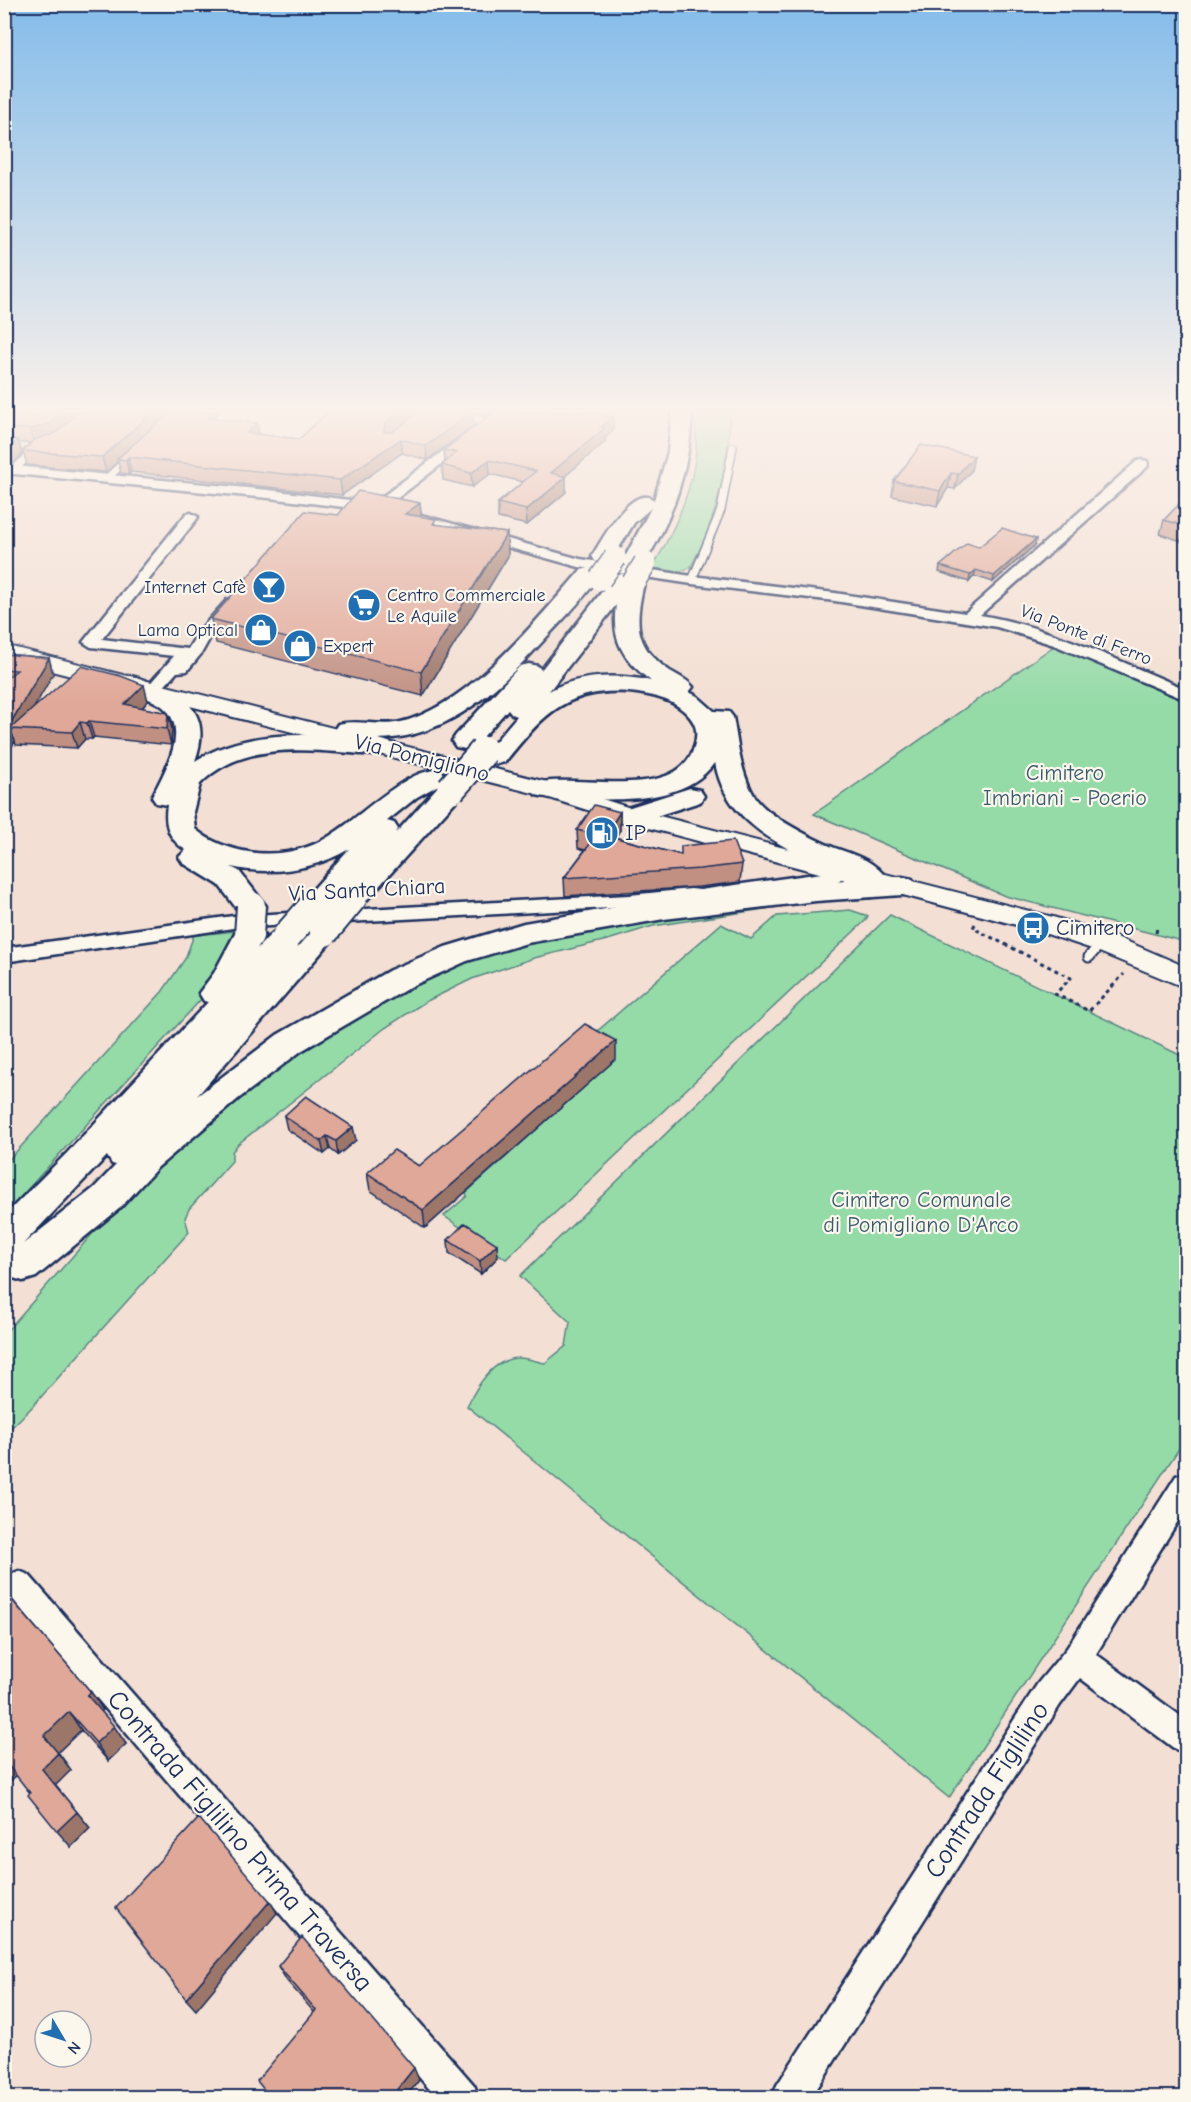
<svg xmlns="http://www.w3.org/2000/svg" width="1191" height="2102" viewBox="0 0 1191 2102" font-family="'Comic Neue',sans-serif">
	<style>
		.green { fill: #95dba8; stroke: #588583; stroke-width: 1.5 }
		.lines { fill: none; stroke-linecap: round; stroke-linejoin: round }
		.service-far1-casing { stroke: #1b2f5e; stroke-width: 10 }
		.service-casing { stroke: #1b2f5e; stroke-width: 13 }
		.minor-casing { stroke: #1b2f5e; stroke-width: 5 }
		.secondary-casing { stroke: #1b2f5e; stroke-width: 4 }
		.trunk-casing { stroke: #1b2f5e; stroke-width: 5 }
		.path { stroke: #1b2f5e; stroke-width: 3; stroke-dasharray: 4 4; stroke-linecap: butt }
		.service-far1 { stroke: #fbf7ec; stroke-width: 7 }
		.service { stroke: #fbf7ec; stroke-width: 9 }
		.minor { fill: #fbf7ec; fill-rule: evenodd }
		.secondary { fill: #fbf7ec; fill-rule: evenodd }
		.trunk { fill: #fbf7ec; fill-rule: evenodd }
		.trunk-bridge-far1-casing { stroke: #1b2f5e; stroke-width: 25; stroke-linecap: butt }
		.trunk-bridge-casing { stroke: #1b2f5e; stroke-width: 32; stroke-linecap: butt }
		.trunk-bridge-far1 { stroke: #fbf7ec; stroke-width: 22 }
		.trunk-bridge { stroke: #fbf7ec; stroke-width: 28 }
		.wall { fill: #c19083; stroke: #1b2f5e; stroke-width: 1.5 }
		.shaded-wall { fill: #9d766a; stroke: #1b2f5e; stroke-width: 1.5 }
		.building { fill: #e0a898; stroke: #1b2f5e; stroke-width: 1.5 }
		.labels { text-anchor: middle; dominant-baseline: central; stroke-width: 4.5; stroke-linejoin: round; paint-order: stroke }
		.far-poi-label { font-size: 18px; fill: #1b2f5e; stroke: #fbf7ec; text-anchor: end }
		.far-street-label { font-size: 18px; fill: #1b2f5e; stroke: #fbf7ec }
		.street-label { font-size: 22px; fill: #1b2f5e; stroke: #fbf7ec }
		.park-label { font-size: 22px; fill: #3a5a70; stroke: #fbf7ec }
		.poi-label { font-size: 22px; fill: #1b2f5e; stroke: #fbf7ec; text-anchor: start }
		.near-street-label { font-size: 27px; fill: #1b2f5e; stroke: #fbf7ec }
	</style>
	<rect width="100%" height="100%" fill="#f3dfd3"/>
	<filter id="ink" filterUnits="userSpaceOnUse"><feTurbulence type="fractalNoise" baseFrequency=".0167" numOctaves="2"/><feDisplacementMap in="SourceGraphic" scale="12" xChannelSelector="R" yChannelSelector="G"/><feConvolveMatrix kernelMatrix="1 2 1 2 8 2 1 2 1" color-interpolation-filters="sRGB"/></filter>
	<g filter="url(#ink)">
		<path class="green" d="M695,412h35c-2,55 -12,108 -40,156l-13,4 -25,-4c21,-35 41,-78 44,-118 1,-13 -1,-26 -1,-38z
			M1054,646l132,56v240l-181,-46 -191,-82z
			M868,895l3,4 -60,3 -158,24 -42,13 -77,19 -62,21 -47,23 -40,26 -147,116 -6,8v9l-43,48 -4,9 4,14 -157,175 -27,27v-101l104,-118 97,-93 111,-83 57,-37 95,-44 54,-17 92,-17 205,-26z
			M850,910l18,6 -3,5 -359,338 -62,-43 23,-20 -1,-3 149,-134 -29,-18 135,-117 30,15 26,-23z
			M890,915l296,143v380l-237,360 -482,-392c10,-20 25,-46 50,-48 8,-1 20,4 28,5l21,-17 4,-24 -50,-46z
			M238,931l-34,65 -199,218v-50l157,-172 23,-33 9,-24z"/>
		<g class="lines">
			<g class="service-far1-casing">
				<path id="service-far1" d="M445,412l43,11
					M14,470l21,-21
					M107,478l22,-20
					M692,580l29,-70 12,-63"/>
			</g>
			<g class="service-casing">
				<path id="service" d="M1089,957l13,-15"/>
			</g>
			<g class="minor-casing">
				<path id="minor" d="M495,412h14l-127,98 -5,1 -108,-13 -265,-25v-8l265,25 105,13z
					M1142,460l5,1 1,3 -1,3 -167,148c72,12 140,47 206,74v11l-132,-55 -57,-18 -162,-26 -143,-17 -113,-17 -174,-48 -2,-3 7,-4 170,47 112,17 143,17 130,20 172,-152z
					M191,513l7,4 -2,3 -94,119 86,10 11,-18 28,-31 5,-1 7,4 -28,33 -10,18 -14,17 -10,1 -17,19 -6,2 -8,-5 28,-32 -83,-9 -8,-5 103,-128z
					M837,865l7,2 2,4 -6,9 -7,3 -102,14 1,3 -2,4 -7,2 -32,-5 -62,6 -396,21 -229,34v-14l229,-32 396,-21 62,-6 9,1 122,-17z
					M1186,1473v35l-90,146 90,66v33l-11,-4 -95,-71 -20,27 -249,393h-39l5,-13 261,-402 29,-35 109,-172z
					M19,1571l10,4 445,510 5,13h-42l-428,-503 -4,-10 4,-10z"/>
			</g>
			<g class="secondary-casing">
				<path id="secondary" d="M4,645l551,139 85,27 413,106 59,18 74,32v21l-94,-39 -57,-19 -413,-109 -85,-27 -533,-135z"/>
			</g>
			<g class="trunk-casing">
				<path id="trunk" d="M672,412h20c-2,54 -19,109 -50,154l-8,2 -8,-2 -3,-5 28,-53 -17,15 -23,38 -8,2 -8,-2 -3,-5c10,-16 40,-73 62,-56l14,-48z
					M589,568l8,2 3,5c-13,20 -31,38 -48,56 -46,51 -101,108 -175,108l9,2 4,6 -4,6 -9,2c-58,-3 -131,-18 -177,29l-7,28 2,17c15,13 35,20 54,23 24,4 51,0 72,-11 32,-15 88,-78 121,-70l4,6 -4,6 -25,14 -30,24 7,2 4,6 -2,4 45,-50 10,-2 10,2 4,6 -4,6 -98,109 -10,3 -10,-3 -5,-7c-11,12 -16,17 -33,13l-4,-7 48,-54c-35,21 -78,27 -118,18l8,4 27,35 -4,7 -11,3 -11,-3 -21,-28 -36,-22 -4,-6 7,-7c-18,-11 -22,-26 -19,-45l-11,-2 -4,-6c13,-27 41,-71 7,-93 -12,-7 -26,-10 -39,-17l-3,-5 3,-5c13,-3 20,2 32,6 39,15 59,34 43,78 45,-28 98,-28 150,-24l-7,-1 -4,-6 4,-6c20,-5 43,3 63,-2 68,-17 135,-101 180,-152z
					M622,574l19,4 3,5c-9,39 -11,63 26,88 8,5 17,8 23,16l-4,5 8,4 17,15 15,1 4,5c5,26 7,56 22,80 10,18 60,43 80,51 19,7 39,12 51,30l16,-1 10,2 5,7 -5,7 -10,2 -86,6 -152,18 -137,24 -60,18 -55,25 -111,65 -63,48 -80,68 -38,41 -84,69 -13,4 -13,-4 -6,-12 10,-13 -10,3v-39l63,-63 141,-151 -4,-1 -5,-8 15,-20 24,-45 11,-3 11,3 4,7 -7,14c14,-14 18,-25 40,-19l4,7 -1,3c11,-13 17,-20 35,-15l4,7 -142,164 80,-61 113,-65 55,-23 79,-24 140,-24 190,-20c-13,-10 -27,-13 -42,-19 -44,-19 -89,-47 -97,-98 -28,40 -89,38 -133,37 -15,-1 -31,0 -46,-4l-4,-6 4,-6c41,-10 143,20 158,-36 5,-16 2,-25 -10,-36 -14,-13 -36,-17 -55,-19 -63,-4 -86,23 -124,70l-9,2 -9,-2 -4,-6 34,-40 -5,-2 -4,-5 -34,38 -9,2 -9,-2 -4,-6 4,-6 64,-69 9,-2 9,2 3,4 73,-94zM616,605c-5,35 7,55 35,76 -33,-7 -71,-7 -102,10zM107,1156l5,8 4,1 -22,23 -71,56z
					M690,788l10,2 4,6 -4,6 -69,22 -10,-2 -4,-6 4,-6z"/>
			</g>
			<path class="path" d="M975,924l-2,4 98,50 -16,16 34,17 35,-37
				M1156,933l1,-5"/>
			<use href="#service-far1" class="service-far1"/>
			<use href="#service" class="service"/>
			<use href="#minor" class="minor"/>
			<use href="#secondary" class="secondary"/>
			<use href="#trunk" class="trunk"/>
			<g class="trunk-bridge-far1-casing">
				<path id="trunk-bridge-far1" d="M600,579l15,-21
					M633,583l12,-20"/>
			</g>
			<g class="trunk-bridge-casing">
				<path id="trunk-bridge" d="M451,789l33,-38
					M324,932l29,-35
					M249,935l2,-29
					M286,937l30,-34"/>
			</g>
			<use href="#trunk-bridge-far1" class="trunk-bridge-far1"/>
			<use href="#trunk-bridge" class="trunk-bridge"/>
		</g>
		<path class="wall" d="M43,412h176l-4,4 1,3 41,4 2,12 40,4 29,-27h164l-7,4 -12,-3 1,12 -47,35 -25,-7 -60,42 -211,-23 -2,2 -8,-1 -3,-12 -12,11 -79,-7 -4,-14 7,-8h-11l3,11 -9,10 -9,-1v-48l35,1z
			M598,412l-2,1 17,4v14l-8,7v4l-41,35 2,15 -39,33 -29,-7v-15l25,-21 -33,-8 -18,13 -29,-7 -1,-15 3,-2 -1,-13z
			M921,445l50,26 -16,18 -7,-1 -11,18 -45,-10 2,-15z
			M1186,497v40l-5,4 -21,-7 4,-14z
			M420,503l1,13 16,9 70,8 1,23 -85,140 -207,-53 -5,-24 127,-104z
			M1036,539l-1,6 -42,37 -19,-6 -5,6 -30,-10 1,-6 39,-19z
			M4,654l45,4 4,16 -19,33 114,-6 -6,7 26,5 4,16 -1,16 -77,-8 -2,2h-7l-8,9 -61,-3 -1,-4 -11,18z
			M620,812v18l-5,7 65,18 62,9 -2,18 -41,5 -134,9 -1,-18 21,-28 -7,-2 -1,-18z
			M616,1059l-191,169 -55,-38 -3,-17 52,-7z
			M284,1116l72,24 -18,15 -8,-6 -6,5 -37,-25z
			M448,1240l50,17 -17,17 -32,-21z
			M4,1590l99,120 -2,1 25,33 -18,17 -27,-31 -23,22 13,18 -16,15 35,43 -19,19 -54,-72 -13,11 2,-96 -2,-1z
			M278,1966l141,114 -13,17h-136l44,-85 -27,-31z"/>
		<path class="shaded-wall" d="M62,412h19l-28,26 -19,5 -4,-14z
			M153,412h19l-55,47 1,2 -12,11 -4,-15z
			M205,412h14l-4,4 2,9 -7,7z
			M401,412h20l-35,26 -2,-6 1,-8z
			M472,412h1l1,13 -47,35 -1,-14z
			M485,412h7l-7,4z
			M613,417v14l-8,7v4l-54,46v-15l50,-46z
			M257,423l2,14 -12,-4z
			M401,439l1,14 -60,42 -2,-15z
			M18,440l4,14 -9,10 -5,-15z
			M974,456l-3,15 -16,18 3,-15z
			M128,457l3,15 -2,2 -3,-14z
			M489,460l1,14 -18,13 -1,-14z
			M951,473l-3,15 -11,18 3,-15z
			M566,477v15l-39,33 -1,-15z
			M420,503l2,23 -17,-12z
			M1186,526v11l-5,4z
			M507,533l1,23 -85,140 -2,-24z
			M1036,539l-1,6 -42,37 1,-6z
			M976,570l-2,6 -5,6 1,-7z
			M49,658l4,16 -31,55h-12l5,12 -11,18v-25z
			M144,685l4,16 -18,20 -5,-17z
			M168,713l4,16 -1,16 -4,-16z
			M89,721l5,16 -2,2 -5,-16z
			M80,722l5,17 -8,9 -5,-16z
			M620,812v18l-15,23v-18z
			M616,1041v18l-191,169 -2,-18z
			M353,1127l3,13 -18,15 -2,-14z
			M327,1136l3,13 -6,5 -3,-13z
			M497,1244l1,13 -17,17 -1,-13z
			M91,1692l12,18 -4,4 -12,-19z
			M69,1712l12,18 -24,23 -13,-17z
			M114,1726l12,18 -18,17 -12,-18z
			M58,1753l13,17 -16,16 -13,-17z
			M4,1760l13,15 -13,11z
			M77,1812l13,16 -19,19 -14,-16z
			M270,1901l7,12 -81,97 -10,-11z
			M414,2068l5,12 -13,17h-15z"/>
		<path class="building" d="M43,412h19l-13,12 -19,5 -26,-1v-13l35,1z
			M79,412h74l-51,45 -79,-6 11,-11 22,-7z
			M170,412h43l-5,6 49,5 -10,10 52,6 29,-27h73l-16,12 -1,8h8l27,-20h53l-46,34 -25,-7 -61,41 -212,-23 -2,3 -9,-1z
			M494,412h99l20,5 -12,10 4,1 -54,45 15,4 -40,33 -28,-7 38,-32 -47,-11 -18,13 -29,-8 14,-12 -12,-3z
			M4,438l14,2 -10,9h-4z
			M921,445l53,11 -16,18 -7,-1 -11,18 -46,-10z
			M358,491l62,12 -15,11 31,5 -3,5 74,9 -86,139 -210,-53 94,-108 33,4z
			M1186,497v29l-22,-6z
			M1002,528l34,11 -42,37 -18,-6 -6,5 -30,-9 27,-23 12,4z
			M4,654l45,4 -45,76v-54l13,-10 -13,-1z
			M81,666l40,10 23,9 -19,19 43,9 -1,16 -78,-8 -2,2 -7,-1 -8,10 -62,-3z
			M594,805l26,7 -15,23 76,20v-9l52,-5 9,23 -42,5 -136,9 33,-43 -20,-5z
			M585,1024l31,17 -193,169 -56,-37 27,-23 25,16z
			M306,1096l47,31 -17,14 -9,-5 -6,5 -37,-25z
			M465,1223l32,21 -17,17 -32,-21z
			M4,1590l13,16 74,86 -4,3 27,31 -18,17 -27,-31 -25,24 14,17 -16,16 35,43 -20,19 -29,-36 2,-2 -26,-33v-68l3,-2 -3,-3z
			M199,1818l71,83 -84,98 -70,-91z
			M302,1937l112,131 -23,29h-121l-13,-16 59,-71 -38,-44z"/>
	</g>
	<linearGradient id="sky" x2="0" y2="1"><stop stop-color="#84bcea"/><stop offset="0.58" stop-color="#faf1eb"/><stop offset="1" stop-color="#faf1eb" stop-opacity="0"/></linearGradient>
	<rect width="1191" height="706" fill="url(#sky)"/>
	<defs>
		<g id="bar-disc" transform="scale(1.725)"><circle r="9.5" fill="#1f6fb2" stroke="#fbf7ec"/><path d="M-6-5H6L.8 .8V4.5H3.5V6h-7V4.5H-.8V.8Z" fill="#fff"/></g>
		<g id="supermarket-disc" transform="scale(1.725)"><circle r="9.5" fill="#1f6fb2" stroke="#fbf7ec"/><path d="M-6-5.5h2.5l.6 2H6L4.5 2H-2.5L-4.4-4H-6ZM-1.5 3.2a1.3 1.3 0 1 0 .1 0ZM3 3.2a1.3 1.3 0 1 0 .1 0Z" fill="#fff"/></g>
		<g id="shop-disc" transform="scale(1.725)"><circle r="9.5" fill="#1f6fb2" stroke="#fbf7ec"/><path d="M-5-2.5h2.3a2.7 3.5 0 0 1 5.4 0H5L5.5 6h-11ZM-1.5-2.5h3a1.5 2.3 0 0 0-3 0Z" fill="#fff"/></g>
		<g id="fuel-disc" transform="scale(1.725)"><circle r="9.5" fill="#1f6fb2" stroke="#fbf7ec"/><path d="M-5.5-6h7V0h2V4h1.3V-2.5L3-4.5l.8-.8L6-3V5H2.5V1h-1V6h-7ZM-4.2-4.7v3.2H.2V-4.7Z" fill="#fff"/></g>
		<g id="bus-disc" transform="scale(1.725)"><circle r="9.5" fill="#1f6fb2" stroke="#fbf7ec"/><path d="M-5-6H5V4H4V6H2V4H-2V6H-4V4H-5ZM-3.5-4V0h7V-4ZM-3.5 1.2v1.5H-2V1.2ZM2 1.2v1.5H3.5V1.2Z" fill="#fff"/></g>
	</defs>
	<g fill-rule="evenodd">
		<use href="#bar-disc" x="269" y="587"/>
		<use href="#supermarket-disc" x="364" y="605"/>
		<use href="#shop-disc" x="261" y="630"/>
		<use href="#shop-disc" x="300" y="646"/>
		<use href="#fuel-disc" x="602" y="833"/>
		<use href="#bus-disc" x="1033" y="928"/>
	</g>
	<g class="labels">
		<g class="far-poi-label">
			<text x="246" y="587">Internet Cafè</text>
			<text x="387" y="595" text-anchor="start">Centro Commerciale<tspan x="387" dy="21">Le Aquile</tspan></text>
			<text x="238" y="630">Lama Optical</text>
			<text x="323" y="646" text-anchor="start">Expert</text>
		</g>
		<g class="far-street-label">
			<text transform="translate(1086 635) rotate(21)">Via Ponte di Ferro</text>
		</g>
		<g class="street-label">
			<text transform="translate(422 758) rotate(14)">Via Pomigliano</text>
			<text transform="translate(367 890) rotate(-3)">Via Santa Chiara</text>
		</g>
		<g class="park-label">
			<text x="1065" y="773">Cimitero<tspan x="1065" dy="25">Imbriani - Poerio</tspan></text>
			<text x="921" y="1200">Cimitero Comunale<tspan x="921" dy="25">di Pomigliano D'Arco</tspan></text>
		</g>
		<g class="poi-label">
			<text x="625" y="833">IP</text>
			<text x="1056" y="928">Cimitero</text>
		</g>
		<g class="near-street-label">
			<text transform="translate(987 1790) rotate(-57)">Contrada Figlilino</text>
			<text transform="translate(240 1841) rotate(49)">Contrada Figlilino Prima Traversa</text>
		</g>
	</g>
	<rect width="1191" height="2102" fill="none" stroke="#fbf7ec" stroke-width="24"/>
	<rect x="12" y="12" width="1167" height="2078" fill="none" stroke="#1b2f5e" stroke-width="2" filter="url(#ink)"/>
	<g transform="translate(63 2039) rotate(129)"><circle r="28" fill="#fbf7ec" stroke="#a1a7b3" stroke-width="1.5"/>
	<path d="M0-4.5L10 22L0 15L-10 22Z" fill="#1f6fb2"/>
	<text y="-9" font-size="16" font-weight="bold" text-anchor="middle" fill="#1b2f5e">N</text>
	</g>
</svg>
